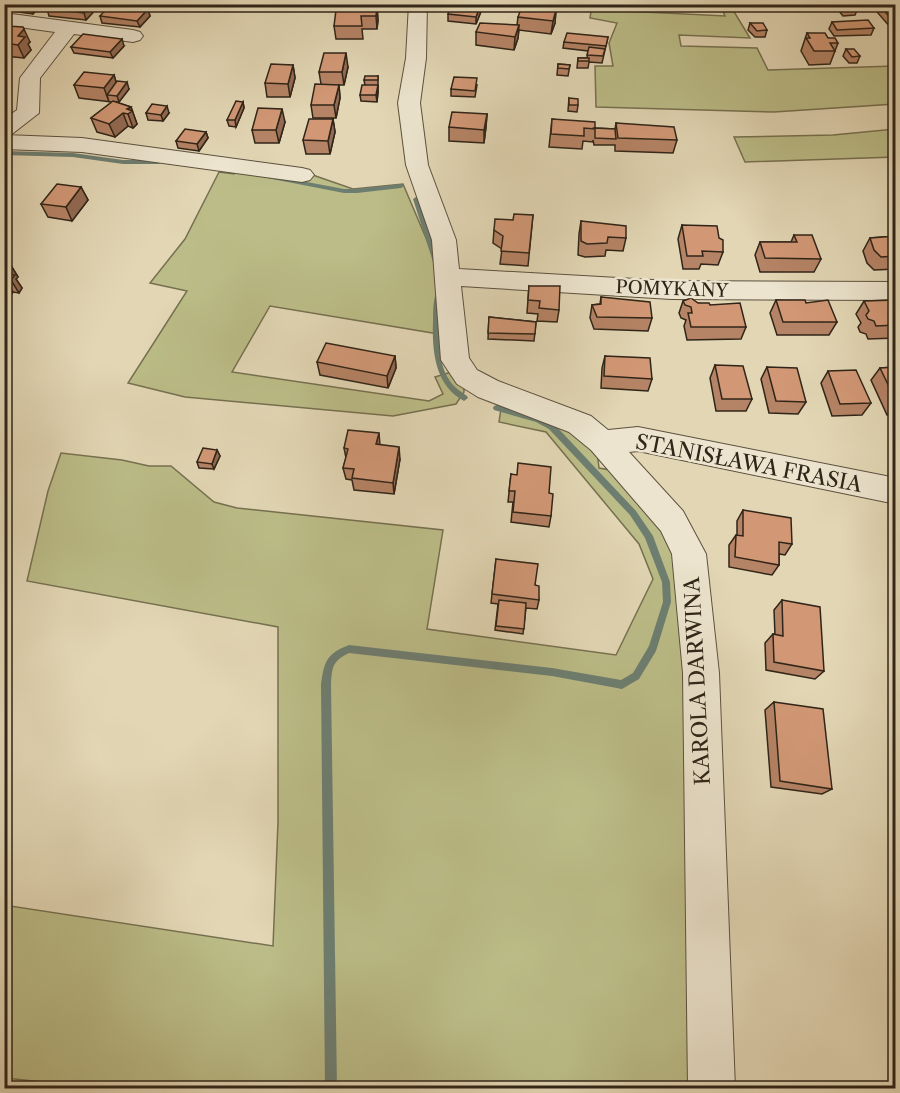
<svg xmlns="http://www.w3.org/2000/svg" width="900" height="1093" viewBox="0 0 900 1093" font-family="'Libre Caslon Text',serif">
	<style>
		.green { fill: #bbbc87; stroke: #767050; stroke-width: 1.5 }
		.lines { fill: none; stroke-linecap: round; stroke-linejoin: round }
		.stream { fill: #6d7e71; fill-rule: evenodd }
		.minor-casing { stroke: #5c513f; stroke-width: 2 }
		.minor { fill: #ece4ce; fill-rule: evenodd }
		.wall { fill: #b58365; stroke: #302518; stroke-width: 1.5 }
		.shaded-wall { fill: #936a53; stroke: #302518; stroke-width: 1.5 }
		.building { fill: #d29876; stroke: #302518; stroke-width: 1.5 }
		.labels { text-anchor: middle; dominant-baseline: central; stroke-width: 5; stroke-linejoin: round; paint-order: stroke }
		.far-street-label { font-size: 18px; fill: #302518; stroke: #ece4ce }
		.street-label { font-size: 21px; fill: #302518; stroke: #ece4ce }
	</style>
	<rect width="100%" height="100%" fill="#e2d6b4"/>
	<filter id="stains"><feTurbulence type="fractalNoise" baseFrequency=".00333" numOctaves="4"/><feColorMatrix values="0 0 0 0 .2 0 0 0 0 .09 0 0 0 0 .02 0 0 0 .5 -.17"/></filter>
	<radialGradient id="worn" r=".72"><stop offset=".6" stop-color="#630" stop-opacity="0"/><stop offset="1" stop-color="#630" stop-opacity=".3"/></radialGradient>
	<path class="green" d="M592,5h12l-1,5 122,6 -5,-11h10l20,33 -71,-3 2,11 76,2 11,22 127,-4v38l-121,8 -178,-5 -1,-41h18l-4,-23 8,-20 -27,-5z
		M895,129v28l-150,5 -11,-25 99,-2z
		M240,162l67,11 46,16 50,-5 40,94 2,57 -175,-29 -38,66 197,29 14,-7 -8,-17 16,-5 13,13v7l-8,12 -63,12 -208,-19 -57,-14 59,-92 -37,-8 35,-44 34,-67 15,2z
		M502,402l94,40 3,26 35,6 38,68 15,164 14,382h-601l-95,-10 -1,-173 269,41 5,-124v-195l-251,-46 21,-90 13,-38 61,7 27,6h22l43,36 23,6 206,22 -16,99 189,26 37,-76 -14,-35 -93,-112 -47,-10z"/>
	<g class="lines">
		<path class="stream" d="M4,151l69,2 50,7h36l3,2 -3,2h-36l-50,-7 -69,-2z
			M264,174l80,15h13l44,-5 3,2 -3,2 -44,5h-13l-82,-16v-2z
			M416,197l3,2 20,63 -1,1h-4l-1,-1 -20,-63z
			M435,296h2l3,2c0,28 -7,67 15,89 3,3 8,6 12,9l1,2 -4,3c-30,-16 -32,-51 -31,-81 0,-8 0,-16 2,-24z
			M497,405l44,13 14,7 81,86 17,25 17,46 1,20 -15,49 -17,28 -17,10 -70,-13 -203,-23c-17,8 -17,15 -18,32l6,403h-12l-4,-403c3,-23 5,-31 28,-40l203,23 69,12 12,-7 16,-27 14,-44 -1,-20 -17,-44 -15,-23 -81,-86 -13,-7 -42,-12 -1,-2 1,-2z"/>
		<g class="minor-casing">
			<path id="minor" d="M409,4h18l-1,54 -6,45 8,62 28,75 3,29 212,12 225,1v18l-225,-1 -210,-13 8,72 8,12 21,11 93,35 17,14 30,-3 258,51v26l-258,-53 -9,1 54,59 23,43 13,119 16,415h-47l-5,-415 -11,-119 -11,-23 -70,-81 -22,-18 -91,-35 -21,-13 -16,-24 -9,-120 -26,-75 -8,-62 8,-45z
				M4,13l129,17 7,2 3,4 -3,4 -7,2 -59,-8 -34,44 -1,35 -27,21 -7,1 77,3 220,30 8,2 4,5 -4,5 -8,2 -220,-30 -78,-3v-30l13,-9 3,-32 35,-46 -51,-7z"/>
		</g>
		<use href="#minor" class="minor"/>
	</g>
	<path class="wall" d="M4,4h38l-9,10 -29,-4z
		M51,4h45l1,4 -11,12 -37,-4 -2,-7z
		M182,4h29l-4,5z
		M228,4h40l-6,6z
		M484,4l-8,20 -28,-3v-7z
		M823,4h31l4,4 -3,7 -12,1 -4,-5h-10z
		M896,5v23h-5l-14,-16 3,-6z
		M544,6v3l12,1 -1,13 -4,11 -32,-4 -1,8 -4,12 -38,-5v-13l41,-7 1,-8z
		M377,7l1,13 -1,9h-15l1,10h-27l-2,-13 10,-16z
		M148,9l2,7 -10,11 -38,-4 -2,-7z
		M832,22l42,6 -3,7 -37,1 -5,-7z
		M750,23l17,7 -2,7h-10l-7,-7z
		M4,28l26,14 -2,2 3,6 -7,8 -20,-2z
		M807,33l21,5 10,5 -8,21 -21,1 -8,-14z
		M608,37l-6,26 -13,-1 -1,6h-11l1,-10h9l1,-7 -25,-3 1,-6z
		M124,46l-11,12 -39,-5 -3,-6z
		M846,49l14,7 -3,7h-8l-6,-7z
		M558,64l12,1 -2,11 -11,-1z
		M293,65l2,13 -5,19h-23l-2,-14z
		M348,67l-4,18h-5l1,13 -4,20h-23l-2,-13 10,-21 -2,-12z
		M114,75l2,7 13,7 -10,13h-4l16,5 6,17 -4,4 -5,-2 -13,11 -18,-5 -6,-14 21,-16 -33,-4 -5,-13z
		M378,76v16l-1,10 -16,-1 -1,-6 5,-10 -1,-5z
		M477,85l-2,12 -24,-1v-7z
		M569,98l9,7 -1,7 -9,-1z
		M243,102l1,6 -8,19 -7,-1 -2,-6z
		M146,113h23l-6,8 -15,-1z
		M487,114l-1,13 -2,16 -35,-2v-14z
		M333,119l2,13 -5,22h-24l-3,-14z
		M552,119l43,9 20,1 1,-6 61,17 -4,13 -58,-2v-6h-21l-1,-5v2l-10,-1 -1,8 -33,-2z
		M285,122l-6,21h-24l-3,-13z
		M206,132l2,6 -9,13 -21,-3 -2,-7z
		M81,187l7,13 -16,21 -24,-4 -7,-13z
		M533,215l-5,51 -28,-2 2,-15 -9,-6 1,-13 19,-10z
		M581,221l45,17 -3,13 -17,-1 -1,6 -20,1 -7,-2 1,-21z
		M682,225l41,27 -5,13 -17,-1 -2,5h-16l-5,-30z
		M794,235l27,24 -7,13h-54l-5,-17 5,-13h31z
		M896,236v33l-22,1 -7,-7 -4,-12 7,-13z
		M4,263l6,1 8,13 -2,2 6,9 -3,5 -6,-1 -6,9h-3z
		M529,286l30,24 -2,12 -20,-1 1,-7 -11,-1z
		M601,297l51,21 -4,13 -54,-2 -4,-11 2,-13 8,-1z
		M776,300l30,3 31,19 -8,13h-52l-7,-22z
		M896,300v38l-28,1 -2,-5 -6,-2 -2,-5 3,-4 -5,-9 8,-13z
		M683,301l27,4 36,22 -5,12 -54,1 -3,-14 2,-6 -5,-2 -2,-5z
		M489,317l47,5 -2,19 -46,-2z
		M395,356l1,12 -8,20 -68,-13 -3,-13z
		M605,356l47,23 -4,12 -47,-3 1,-20z
		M715,365l37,34 -6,12h-30l-6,-33z
		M767,367l39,35 -8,12 -29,-1 -8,-34z
		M896,367v48h-9l-16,-35 9,-12z
		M828,371l43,32 -9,12 -30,1 -11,-33z
		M380,445l20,14 -6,35 -40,-4 -2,-10 -6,-1 -3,-11 3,-10 -2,-10z
		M217,450l3,6 -6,13 -15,-1 -2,-6z
		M511,474l38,19 2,23 -2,11 -38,-5 2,-20h-5z
		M743,510l49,34 -7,11 -6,-1v11l-7,10 -43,-8v-22l7,-10h1v-14z
		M496,559l39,26 4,15 -2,9 -11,-1 -3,26 -28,-4 3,-26 -7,-1z
		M782,600l42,71 -9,8 -49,-9 -1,-27 8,-9 2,1 -1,-25z
		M774,702l58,87 -10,5 -51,-7 -6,-77z"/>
	<path class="shaded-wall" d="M33,4h9l-9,10 -3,-7z
		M92,4h4l1,4 -11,12 -2,-7z
		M261,4h7l-6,6z
		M481,4h3l-8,20v-7z
		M377,7l1,13 -1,9 -1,-13z
		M148,9l2,7 -10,11 -3,-6z
		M556,10l-1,13 -4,11 2,-13z
		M519,25l-1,13 -4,12 1,-13z
		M24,29l6,13 -2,2 3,6 -7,8 -6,-13v-9z
		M122,39l2,7 -11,12 -3,-6z
		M346,53l2,14 -4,18 -2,-13z
		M293,65l2,13 -5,19 -2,-13z
		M114,75l4,14 -11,6 2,7 -5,-14z
		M127,82l2,7 -10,13 -2,-6z
		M339,85l1,13 -4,20 -2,-13z
		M378,85v7l-1,10 -1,-7z
		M243,102l1,6 -8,19 -1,-7z
		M167,106l2,7 -6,8 -2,-6z
		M131,107l6,17 -4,4 -5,-14 -1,-5z
		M282,109l3,13 -6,21 -3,-13z
		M123,113l5,13 -13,11 -6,-13z
		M487,114l-1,13 -2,16v-13z
		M333,119l2,13 -5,22 -2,-13z
		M206,132l2,6 -9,13 -2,-7z
		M81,187l7,13 -16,21 -6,-14z
		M10,264l8,13 -2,2 6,9 -3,5 -8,-13 -7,-6v-3z
		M5,279l8,13 -6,9 -3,-4v-17z
		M395,356l1,12 -8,20 -1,-12z
		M379,433l1,12 -4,-1z
		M399,447l1,12 -6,35 -1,-11z
		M217,450l3,6 -6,13 -2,-5z"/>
	<path class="building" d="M7,4h26l-3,3z
		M51,4h41l-8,9 -37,-4z
		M452,4h29l-5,13 -28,-3z
		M524,4h9l11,2 -1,2 -20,-2z
		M841,4h13l4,4 -13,1z
		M110,5l38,4 -11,12 -37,-5z
		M896,5v16l-2,1 -14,-16z
		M522,6l34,4 -3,11 -35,-4z
		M344,7h33l-1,9h-15l1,10h-28l2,-16h8z
		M868,20l6,8 -37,2 -5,-8z
		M480,23l39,2 -4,12 -39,-5z
		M750,23h13l4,7 -10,1z
		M7,26l16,1 1,2 -6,7 7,1 -7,8 -14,-2v-15z
		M567,33l41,4 -2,9 -42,-4z
		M807,33h18l3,5h7l3,5h-8l5,8h-21l-8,-13h4z
		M83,34l39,5 -12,13 -39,-5z
		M589,47l16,2 -2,7 -16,-1z
		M846,49h8l6,7 -8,1z
		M324,53h22l-4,19h-23z
		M578,58h11v3h-11z
		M271,64l22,1 -5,19 -23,-1z
		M558,64l12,1 -1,4 -11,-1z
		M84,72l30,3 -10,13 -30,-3z
		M365,76h13v4h-14z
		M454,77l23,1 -2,13 -24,-2z
		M117,81l10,1 -10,14 -10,-1z
		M315,84l24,1 -5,20h-23z
		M362,85h16l-2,10h-16z
		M569,98l9,1v6h-9z
		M113,101l18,6 -4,2 5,2 -4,3 -5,-1 -14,11 -18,-6z
		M236,101l7,1 -8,18h-8z
		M152,104l15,2 -6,9 -15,-2z
		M258,108l24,1 -6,21h-24z
		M452,112l35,2 -3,16 -35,-3z
		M309,119h24l-5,22 -25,-1z
		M552,119l43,3v7l-11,-1v8l-33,-2z
		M616,123l58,4 3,13 -59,-2z
		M594,128l21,1 1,10 -21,-1v-9z
		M185,129l21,3 -9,12 -21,-3z
		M57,184l24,3 -15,20 -25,-3z
		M514,214l19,1 -4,38 -28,-2 2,-15 -9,-6 1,-11 18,1z
		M581,221l45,5v12l-18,-1 -1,6 -20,1 -6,-3z
		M682,225l35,1 2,12 4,2v12l-21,-1 1,5h-16z
		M794,235h18l9,24 -56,-1 -5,-16h37z
		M896,236v20l-15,1 -7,-7 -4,-12z
		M4,263l6,1 -6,7z
		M4,273l11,2 -4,5 -6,-1 -1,1z
		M529,286h31l-1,24 -20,-2 1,-7 -12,-1z
		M601,297l49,5 2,16 -55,-1 -5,-12 9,-1z
		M691,298l7,5h11l1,2 30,-2 6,24h-55l-3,-14h4l-1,-6 -6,-2 -2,-4z
		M776,300h29l1,3 22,-3 9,22h-54z
		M896,300v25l-20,1 -2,-5 -6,-2 -2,-4 3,-4 -5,-10z
		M489,317l47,5 -1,12 -47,-1z
		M326,343l69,13 -8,20 -70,-14z
		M605,356l45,2 2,21 -48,-3z
		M715,365l28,1 9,33h-30z
		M767,367l30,1 9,34 -30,-1z
		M896,367v34l-16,-33z
		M856,370l15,33 -31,1 -12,-33z
		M348,430l31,3 -3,11 23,3 -6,36 -41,-5 2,-9 -11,-1 5,-19 -4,-1z
		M203,448l14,2 -5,14 -15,-2z
		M518,463l33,4 -2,26 4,1 -2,22 -38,-4 2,-21h-6l2,-17 6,1z
		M743,510l48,8 1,26 -13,-2v23l-44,-8 1,-22 7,1z
		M496,559l42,5 -3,21 4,1v14l-47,-6z
		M499,600l27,3 -2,26 -28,-3z
		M782,600l38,7 4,64 -50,-9 -1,-28 10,2z
		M774,702l49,7 9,80 -52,-8z"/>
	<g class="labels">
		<g class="far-street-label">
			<text transform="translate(672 289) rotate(2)">POMYKANY</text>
		</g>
		<g class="street-label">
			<text transform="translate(749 463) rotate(11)">STANISŁAWA FRASIA</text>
			<text transform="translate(697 681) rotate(-93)">KAROLA DARWINA</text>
		</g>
	</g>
	<rect width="900" height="1093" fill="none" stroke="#e2d6b4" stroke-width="24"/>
	<rect x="6" y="6" width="888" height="1081" fill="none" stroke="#302518" stroke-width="3"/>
	<rect x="12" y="12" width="876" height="1069" fill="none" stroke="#302518" stroke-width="1.5"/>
	<rect width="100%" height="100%" filter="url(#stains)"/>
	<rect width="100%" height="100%" fill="url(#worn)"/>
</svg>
